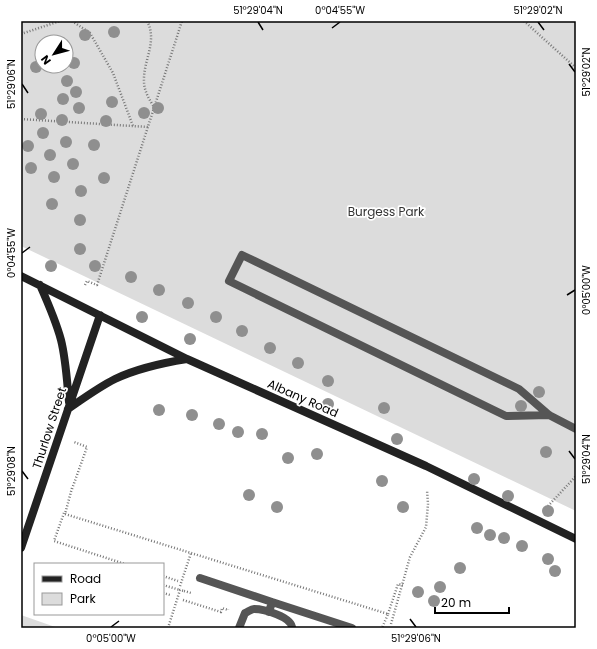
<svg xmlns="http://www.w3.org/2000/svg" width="597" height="649" viewBox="0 0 597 649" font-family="Poppins,sans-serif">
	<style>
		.green { fill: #dcdcdc; fill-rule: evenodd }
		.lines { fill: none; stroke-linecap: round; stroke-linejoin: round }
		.path { stroke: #777; stroke-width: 2.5; stroke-dasharray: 1 2; stroke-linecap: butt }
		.lane { stroke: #555; stroke-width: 8 }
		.secondary { stroke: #222; stroke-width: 8 }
		.path-bridge { stroke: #777; stroke-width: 2.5; stroke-dasharray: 1 2; stroke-linecap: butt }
		.tree { fill: #8f8f8f }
		.ticks { fill: none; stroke: #000; stroke-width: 1.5 }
		.labels { text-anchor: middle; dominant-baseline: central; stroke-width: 3.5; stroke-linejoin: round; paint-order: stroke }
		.park-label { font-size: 12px; fill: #333; stroke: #fff }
		.street-label { font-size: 12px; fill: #000; stroke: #fff }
		.neatline { fill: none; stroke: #000; stroke-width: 1.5 }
		.ticks-label { font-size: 10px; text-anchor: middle; fill: #000 }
	</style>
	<rect width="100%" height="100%" fill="#fff"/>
	<path class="green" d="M21,21h555v490l-555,-265zM42,42h24v24h-24z
		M21,615l37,13h-37z"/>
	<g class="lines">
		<path class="path" d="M72,21l18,12 23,40 20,53
			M147,21c11,20 -4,40 -3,60 0,10 5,18 10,26
			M524,21l52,47
			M21,34l39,-13
			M21,119l127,8
			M85,285l2,-4 10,4 85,-264
			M72,488l-7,26 323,100 -6,14
			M72,489l15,-42 -13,-5
			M548,506l28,-30
			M64,513l-10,28 71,23
			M163,576l15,5
			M184,591l7,2
			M163,593l7,2
			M183,600l38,12 1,-4 6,2v-1
			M388,614l10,-30 5,1
			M391,624l19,-67 16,-30 2,-23 -1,-14"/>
		<path class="lane" d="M549,415l-43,1 -277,-135 13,-26 277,134 30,26 27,14
			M200,578l72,24 -3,10
			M272,602l80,26
			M239,628l6,-15c3,-1 6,-4 9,-4 10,0 38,8 38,19"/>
		<path class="secondary" d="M21,276l166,83 239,107 150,73
			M40,285c8,18 16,36 21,55 5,20 6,42 8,62
			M68,409c16,-11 31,-22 47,-30 23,-11 47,-16 72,-20
			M21,548l79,-233"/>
		<path class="path-bridge" d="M163,585l17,5
			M180,586l11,-33
			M168,628l12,-38 4,1"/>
	</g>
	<g class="tree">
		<circle cx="114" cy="32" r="6"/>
		<circle cx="85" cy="35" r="6"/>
		<circle cx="74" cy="63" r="6"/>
		<circle cx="36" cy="67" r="6"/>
		<circle cx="67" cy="81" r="6"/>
		<circle cx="76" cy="92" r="6"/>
		<circle cx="63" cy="99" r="6"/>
		<circle cx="112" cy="102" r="6"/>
		<circle cx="79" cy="108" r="6"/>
		<circle cx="158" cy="108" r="6"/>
		<circle cx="144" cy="113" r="6"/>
		<circle cx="41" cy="114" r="6"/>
		<circle cx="62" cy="120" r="6"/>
		<circle cx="106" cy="121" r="6"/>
		<circle cx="43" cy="133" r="6"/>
		<circle cx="66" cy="142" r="6"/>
		<circle cx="94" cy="145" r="6"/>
		<circle cx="28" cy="146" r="6"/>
		<circle cx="50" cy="155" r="6"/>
		<circle cx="73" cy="164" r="6"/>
		<circle cx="31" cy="168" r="6"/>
		<circle cx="54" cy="177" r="6"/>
		<circle cx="104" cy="178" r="6"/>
		<circle cx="81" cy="191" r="6"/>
		<circle cx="52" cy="204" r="6"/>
		<circle cx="80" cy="220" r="6"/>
		<circle cx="80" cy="249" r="6"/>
		<circle cx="51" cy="266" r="6"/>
		<circle cx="95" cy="266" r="6"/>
		<circle cx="131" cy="277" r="6"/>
		<circle cx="159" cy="290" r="6"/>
		<circle cx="188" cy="303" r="6"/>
		<circle cx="142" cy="317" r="6"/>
		<circle cx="216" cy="317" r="6"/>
		<circle cx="242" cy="331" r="6"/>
		<circle cx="190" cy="339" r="6"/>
		<circle cx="270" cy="348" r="6"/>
		<circle cx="298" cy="363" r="6"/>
		<circle cx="328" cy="381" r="6"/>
		<circle cx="539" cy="392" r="6"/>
		<circle cx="328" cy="404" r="6"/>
		<circle cx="521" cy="406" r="6"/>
		<circle cx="384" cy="408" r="6"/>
		<circle cx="159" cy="410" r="6"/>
		<circle cx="192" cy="415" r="6"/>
		<circle cx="219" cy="424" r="6"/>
		<circle cx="238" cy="432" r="6"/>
		<circle cx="262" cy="434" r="6"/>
		<circle cx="397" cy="439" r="6"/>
		<circle cx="546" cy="452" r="6"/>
		<circle cx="317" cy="454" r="6"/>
		<circle cx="288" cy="458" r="6"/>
		<circle cx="474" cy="479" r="6"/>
		<circle cx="382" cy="481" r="6"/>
		<circle cx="249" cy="495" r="6"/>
		<circle cx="508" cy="496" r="6"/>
		<circle cx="277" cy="507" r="6"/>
		<circle cx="403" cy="507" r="6"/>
		<circle cx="548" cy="511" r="6"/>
		<circle cx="477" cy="528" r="6"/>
		<circle cx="490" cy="535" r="6"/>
		<circle cx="504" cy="538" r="6"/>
		<circle cx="522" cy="546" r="6"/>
		<circle cx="548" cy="559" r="6"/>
		<circle cx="460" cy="568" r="6"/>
		<circle cx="555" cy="571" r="6"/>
		<circle cx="440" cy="587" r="6"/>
		<circle cx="418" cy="592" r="6"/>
		<circle cx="434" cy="601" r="6"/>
	</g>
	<path class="ticks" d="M258,22l5,8M538,22l6,8M332,28l8,-6M569,64l6,8M22,84l6,9M22,253l8,-6M567,295l8,-5M569,451l6,8M22,471l6,8M410,619l6,8M111,627l8,-6"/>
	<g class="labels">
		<g class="park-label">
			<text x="386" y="211">Burgess Park</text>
		</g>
		<g class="street-label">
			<text transform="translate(303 398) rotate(24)">Albany Road</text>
			<text transform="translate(49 428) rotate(-72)">Thurlow Street</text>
		</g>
	</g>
	<rect width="597" height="649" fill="none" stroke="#ffffff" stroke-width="44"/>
	<rect x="34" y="563" width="130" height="52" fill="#ffffff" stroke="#999999"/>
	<rect x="42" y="576" width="20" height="6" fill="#222222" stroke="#999999"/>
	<text x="70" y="583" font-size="12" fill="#000000">Road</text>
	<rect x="42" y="593" width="20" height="12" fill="#dcdcdc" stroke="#999999"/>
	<text x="70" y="603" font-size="12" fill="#000000">Park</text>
	<g transform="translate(54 54) rotate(234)"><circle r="19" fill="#ffffff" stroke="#999999"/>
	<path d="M0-3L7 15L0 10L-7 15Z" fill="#000000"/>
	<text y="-6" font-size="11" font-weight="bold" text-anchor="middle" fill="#000000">N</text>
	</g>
	<path d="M435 607v6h74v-6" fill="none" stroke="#000000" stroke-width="2"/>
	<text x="441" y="607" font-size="12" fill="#000000" stroke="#ffffff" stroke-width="3" paint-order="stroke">20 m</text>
	<rect x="22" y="22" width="553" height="605" class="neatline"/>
	<g class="ticks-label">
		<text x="258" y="14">51°29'04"N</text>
		<text x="340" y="14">0°04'55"W</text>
		<text x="538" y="14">51°29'02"N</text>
		<text transform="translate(586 72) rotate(-90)" y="4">51°29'02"N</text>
		<text transform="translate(11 84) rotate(-90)" y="4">51°29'06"N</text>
		<text transform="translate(11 253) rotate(-90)" y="4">0°04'55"W</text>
		<text transform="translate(586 290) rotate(-90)" y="4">0°05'00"W</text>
		<text transform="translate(586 459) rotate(-90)" y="4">51°29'04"N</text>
		<text transform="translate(11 471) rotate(-90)" y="4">51°29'08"N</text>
		<text x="111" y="642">0°05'00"W</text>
		<text x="416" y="642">51°29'06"N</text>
	</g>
</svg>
